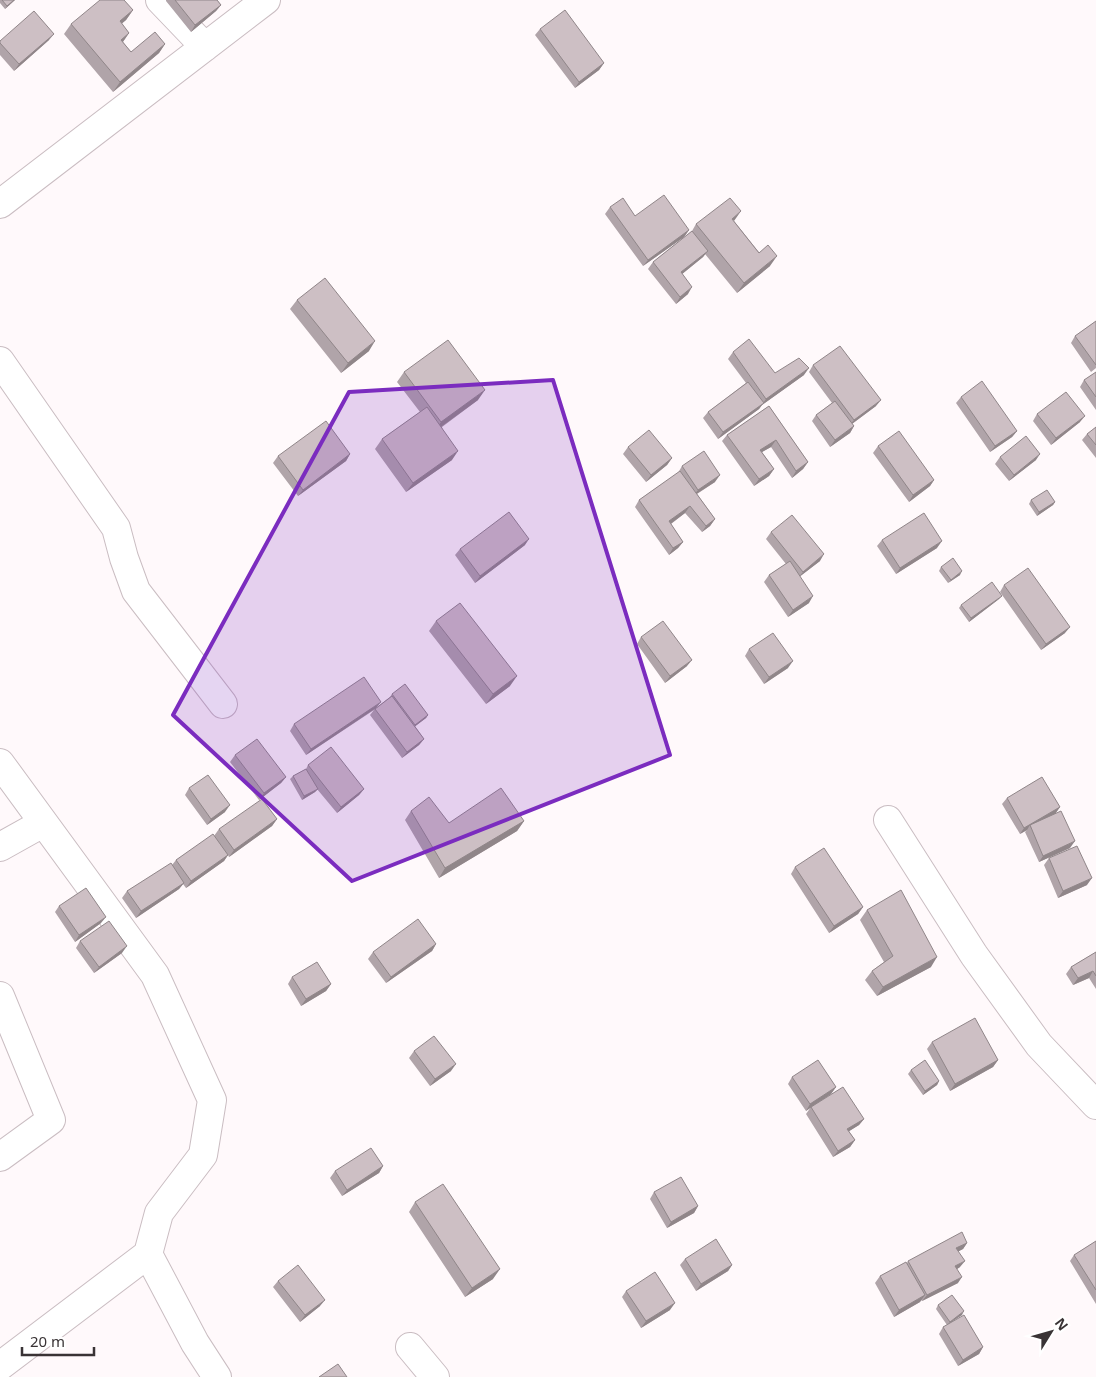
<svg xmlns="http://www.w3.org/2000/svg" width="1096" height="1377" viewBox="0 0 1096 1377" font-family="'Noto Sans',sans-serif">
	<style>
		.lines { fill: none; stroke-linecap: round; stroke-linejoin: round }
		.street-casing { stroke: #cabdc2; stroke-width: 30 }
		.street { stroke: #fff; stroke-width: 28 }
		.wall { fill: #b0a4a9 }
		.shaded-wall { fill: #908689 }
		.building { fill: #cdbfc4; stroke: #908689 }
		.marked { fill: #7b2cbf; fill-opacity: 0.2; stroke: #7b2cbf; stroke-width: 4; stroke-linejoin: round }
	</style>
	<rect width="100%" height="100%" fill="#fff9fb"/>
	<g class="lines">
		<g class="street-casing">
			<path id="street" d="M160,0l45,47
				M0,204l266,-204
				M0,361l116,167 8,30 12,33 87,113
				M0,763l155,212 57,125 -9,55 -44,58 -11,41 47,89 22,34
				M888,820l86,135 65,90 57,60
				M0,847l43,-24
				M0,996l51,124 -51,37
				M410,1347l25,30
				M0,1366l148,-112"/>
		</g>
		<use href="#street" class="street"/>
	</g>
	<path class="wall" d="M0,0h15l-10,9 -5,-6z
		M166,0h51l4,5 -5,6 -25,21 -25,-31z
		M133,10l-7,10 -5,4 8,9 -6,9 8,10 34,-8 -6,9 -46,39 -49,-58 7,-10z
		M540,29l64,34 -5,7 -24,18 -40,-53z
		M49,40l-35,31 -14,-16v-14z
		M610,207l25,9 54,14 -5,7 -41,29 -38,-52z
		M734,221l36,45 -33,27 -32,-39 -2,3 -21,17 6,20 -12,10 -28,-35 5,-7 39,-31 4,-7z
		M297,300l72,51 -28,22 -51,-64z
		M1096,321v47l-5,4 -20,-29 4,-7z
		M733,352l42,21 29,2 -42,30 -3,4 -41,30 -15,-21 5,-6 38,-29 -18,-24z
		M813,365l63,41 -24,18 2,2 -4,7 -20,14 -18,-26 4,-6 16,-12 -23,-31z
		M404,372l74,28 -36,27 10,33 -46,32 -31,-43 7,-10 38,-27 -23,-30z
		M1096,372v38l-16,-23 4,-7z
		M961,397l56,34 -5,6 -22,15 -34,-49z
		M769,406l39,56 -5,7 -11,9 -21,-31 -9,5 12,17 -5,7 -15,10 -32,-45 5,-6z
		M1037,414l43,8 -29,23 -18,-24z
		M1096,427v31l-14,-18 5,-6z
		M878,446l56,34 -4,6 -21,16 -36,-49z
		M628,447l44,11 -5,7 -21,17 -23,-28z
		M350,454l-4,7 -48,35 -25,-33 5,-7z
		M1000,457l36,3 -27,21 -14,-17z
		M682,466l33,16 -18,12 18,25 -5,7 -8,6 -17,-19 -14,11 12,18 -5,6 -9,7 -34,-48 4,-7 39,-27z
		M1031,500l24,2 -2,3 -16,11 -8,-12z
		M771,532l49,29 -20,15 9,27 -21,14 -24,-35 5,-7 17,-11 -20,-25z
		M882,540l55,8 -41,26 -19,-28z
		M525,545l-50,38 -20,-28 5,-6z
		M941,567l19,8 -12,8 -9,-12z
		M1004,585l61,48 -24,17 -41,-58z
		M999,599l-30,23 -10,-14 2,-3z
		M436,621l74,65 -24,18 -57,-73z
		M641,637l46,29 -22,17 -28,-39z
		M749,649l39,19 -24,16 -19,-28z
		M392,694l36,21 -2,3 -11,8 9,13 -5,6 -17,13 -32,-43 4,-5 -68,45 -16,-24 4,-7 83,-17 13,-10z
		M235,755l51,22 -5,6 -22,17 -29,-38z
		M308,765l56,24 -5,6 -22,18 -20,-24 -2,3 -13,8 -12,-21 3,-3 13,-7z
		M189,788l36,24 -18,13 -22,-30z
		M1007,798l53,9 -5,7 -4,2 19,32 -31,14 -14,-30 2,-2 -7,4 -18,-30z
		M411,811l38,12 75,-2 -7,10 -78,47 -34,-58z
		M277,819l-5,7 -43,31 -1,-2 -4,6 -38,27 -3,-4 -4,5 -43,29 -14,-20 5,-7 45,-26 4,-5 38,-24 5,-7z
		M1049,858l38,27 -29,13 -14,-33z
		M795,867l68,40 -5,7 -29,19 -38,-59z
		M59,906l42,17 -26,19 -20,-30z
		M867,910l64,57 -54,29 -12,-16 7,-9 12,-9 -24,-42z
		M80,941l42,12 -28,20 -18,-25z
		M436,944l-4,7 -46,32 -18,-24 5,-7z
		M1096,952v37l-7,-11 -16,7 -7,-11 5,-7z
		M292,977l39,7 -5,7 -25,15 -13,-22z
		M932,1042l66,18 -5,7 -43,24 -23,-42z
		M414,1051l37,20 -21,15 -21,-28z
		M911,1070l28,11 -2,4 -14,10 -15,-21z
		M792,1077l44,10 -5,7 -17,12 50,13 -5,6 -10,6 6,9 -5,7 -17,10 -27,-43 5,-7 -5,4 -18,-27z
		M383,1166l-4,7 -37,23 -12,-18 5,-7z
		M654,1192l44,14 -4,7 -27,15 -17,-29z
		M415,1202l78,77 -28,18 -56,-85z
		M1096,1241v63l-26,-43 4,-6z
		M967,1243l-4,6 -5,2 2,16 -3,2 1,14 -36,18 -1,-1 -1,2 -26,15 -19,-34 5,-7 27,-13 1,-2z
		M685,1259l47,6 -4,6 -32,20 -16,-26z
		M278,1281l42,25 -20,16 -27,-35z
		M626,1291l44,19 -29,18 -19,-31z
		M938,1305l24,10 -11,7 32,25 -4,7 -21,12 -19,-32 4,-7 4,-2 -11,-16z"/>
	<path class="shaded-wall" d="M14,0h1l-10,9 2,-3z
		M221,5l-5,6 -25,21 4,-7z
		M133,10l-7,10 -13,11 7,-10z
		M129,33l-7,10 -1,-3z
		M54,34l-5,6 -35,31 5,-7z
		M165,44l-6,9 -46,39 7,-10z
		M604,63l-5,7 -24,18 4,-6z
		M741,211l-7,10 -2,-2z
		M689,230l-5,7 -41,29 5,-6z
		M708,251l-5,6 -27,22 5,-7z
		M777,256l-7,10 -33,27 7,-10z
		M692,287l-4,7 -12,10 4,-7z
		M375,341l-6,10 -28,22 7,-10z
		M809,368l-5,7 -42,30 -3,4 -41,30 5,-7 40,-29 3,-4z
		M485,390l-7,10 -44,32 7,-10z
		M881,400l-5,6 -27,20 5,-6z
		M1085,416l-5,6 -29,23 5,-7z
		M854,426l-4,7 -20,14 5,-7z
		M1017,431l-5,6 -22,15 5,-6z
		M776,440l-5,7 -16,9 5,-6z
		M458,451l-6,9 -46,32 7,-9z
		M350,454l-4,7 -48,35 5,-6z
		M1040,454l-4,6 -27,21 5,-6z
		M672,458l-5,7 -21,17 5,-7z
		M808,462l-5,7 -11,9 4,-7z
		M774,469l-5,7 -15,10 5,-7z
		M720,475l-5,7 -22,14 5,-6z
		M934,480l-4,6 -21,16 4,-7z
		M1055,502l-2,3 -16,11 2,-4z
		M690,506l-5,7 -20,15 4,-7z
		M715,519l-5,7 -8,6 4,-6z
		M529,539l-4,6 -50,38 5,-7z
		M942,541l-5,7 -41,26 4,-6z
		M683,542l-5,6 -9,7 4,-7z
		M824,554l-4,7 -22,17 5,-6z
		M962,571l-2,4 -12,8 3,-3z
		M813,596l-4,7 -21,14 5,-7z
		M1002,596l-3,3 -30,23 2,-4z
		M1070,627l-5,6 -24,17 5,-6z
		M692,660l-5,6 -22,17 5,-7z
		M793,661l-5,7 -24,16 5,-7z
		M517,676l-7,10 -24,18 7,-10z
		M381,702l-5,6 -70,47 5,-6z
		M428,715l-2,3 -13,10 2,-3z
		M424,739l-5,6 -17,13 5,-6z
		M286,777l-5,6 -22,17 5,-7z
		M318,789l-3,3 -13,8 2,-4z
		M364,789l-5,6 -22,18 4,-6z
		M230,805l-5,7 -18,13 4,-6z
		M1060,807l-5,7 -24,14 -1,-3 -3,5 -7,4 4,-6z
		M277,819l-5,7 -43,31 5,-7z
		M524,821l-7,10 -78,47 6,-10z
		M1075,841l-5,7 -31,14 4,-6z
		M228,855l-4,6 -38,27 5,-7z
		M1092,878l-5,7 -29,13 5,-7z
		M184,883l-5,6 -43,29 5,-7z
		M863,907l-5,7 -29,19 5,-7z
		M106,917l-5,6 -26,19 4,-7z
		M436,944l-4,7 -46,32 5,-6z
		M127,946l-5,7 -28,20 5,-6z
		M937,957l-6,10 -54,29 6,-9z
		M1093,971l-4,7 -16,7 5,-7z
		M331,984l-5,7 -25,15 5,-7z
		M998,1060l-5,7 -43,24 5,-7z
		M456,1064l-5,7 -21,15 5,-7z
		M939,1081l-2,4 -14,10 2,-4z
		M836,1087l-5,7 -25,17 4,-7z
		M864,1119l-5,6 -16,10 4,-6z
		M855,1140l-5,7 -17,10 5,-6z
		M383,1166l-4,7 -37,23 5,-6z
		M698,1206l-4,7 -27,15 4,-6z
		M967,1243l-4,6 -11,6 4,-7z
		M965,1261l-5,6 -9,6 4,-7z
		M732,1265l-4,6 -32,20 5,-7z
		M500,1269l-7,10 -28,18 7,-9z
		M962,1277l-4,6 -36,18 5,-6z
		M925,1295l-5,7 -26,15 5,-7z
		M325,1300l-5,6 -20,16 5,-7z
		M675,1303l-5,7 -29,18 5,-7z
		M964,1311l-2,4 -15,10 3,-3z
		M983,1347l-4,7 -21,12 5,-6z"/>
	<path class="building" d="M2,0h12l-7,6z
		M100,0h24l9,10 -13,11 9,12 -8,7 10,12 24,-20 10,12 -45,38 -49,-58z
		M175,0h42l4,5 -26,20z
		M565,10l39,53 -25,19 -39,-53z
		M34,11l20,23 -35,30 -19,-21v-2z
		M664,195l25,35 -41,30 -38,-53 13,-9 12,18z
		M730,198l11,13 -9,8 27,34 9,-8 9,11 -33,27 -48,-59z
		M692,231l16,20 -27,21 11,15 -12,10 -27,-35z
		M325,278l50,63 -27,22 -51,-63z
		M1096,321v44l-21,-29z
		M749,339l26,34 24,-15 10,10 -43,31 -33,-47z
		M448,340l37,50 -44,32 -37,-50z
		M840,346l41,54 -27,20 -41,-55z
		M1096,372v25l-12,-17z
		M982,381l35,50 -22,15 -34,-49z
		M748,382l16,21 -41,29 -15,-20z
		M1066,392l19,24 -29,22 -19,-24z
		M835,401l19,25 -19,14 -19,-25z
		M769,406l39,56 -12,9 -20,-31 -16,10 14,19 -15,10 -32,-44z
		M427,407l31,44 -45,32 -31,-44z
		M326,421l24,33 -47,36 -25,-34z
		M1096,427v18l-9,-11z
		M649,430l23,28 -21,17 -23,-28z
		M899,431l35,49 -21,15 -35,-49z
		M1026,436l14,18 -26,21 -14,-18z
		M704,451l16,24 -22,15 -16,-24z
		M680,471l35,48 -9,7 -16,-20 -21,15 14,21 -10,6 -34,-48z
		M1047,490l8,12 -16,10 -8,-12z
		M509,512l20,27 -49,37 -20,-27z
		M924,513l18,28 -42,27 -18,-28z
		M792,515l32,39 -21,18 -32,-40z
		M953,558l9,13 -11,9 -10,-13z
		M790,561l23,35 -20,14 -24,-35z
		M1028,568l42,59 -24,17 -42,-59z
		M992,582l10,14 -31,22 -10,-13z
		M460,603l57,73 -24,18 -57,-73z
		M663,621l29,39 -22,16 -29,-39z
		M773,633l20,28 -24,16 -20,-28z
		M364,677l17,25 -70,47 -17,-25z
		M405,684l23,31 -13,10 -23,-31z
		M392,696l32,43 -17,13 -32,-43z
		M257,739l29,38 -22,16 -29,-38z
		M331,747l33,42 -23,18 -33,-42z
		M306,769l12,20 -14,7 -11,-20z
		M208,775l22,30 -19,14 -22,-31z
		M1042,777l18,30 -36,21 -17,-30z
		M501,788l23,33 -79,47 -34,-57 18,-14 20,26z
		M262,799l15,20 -43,31 -15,-21z
		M1061,811l14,30 -32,15 -13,-31z
		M213,834l15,21 -37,26 -15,-21z
		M1077,846l15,32 -29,13 -14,-33z
		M824,848l39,59 -29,19 -39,-59z
		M171,863l13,20 -43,28 -14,-20z
		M86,888l20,29 -27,18 -20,-29z
		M901,890l36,67 -54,30 -11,-16 21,-15 -26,-46z
		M418,919l18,25 -45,33 -18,-25z
		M109,921l18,25 -28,21 -19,-26z
		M1096,952v24l-3,-5 -15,7 -7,-11z
		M317,962l14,22 -25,15 -14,-22z
		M975,1018l23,42 -43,24 -23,-42z
		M434,1036l22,28 -21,15 -21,-28z
		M818,1060l18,27 -26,17 -18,-27z
		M925,1060l14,21 -14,10 -14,-21z
		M843,1087l21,32 -17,10 8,11 -17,11 -27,-44z
		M371,1148l12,18 -36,24 -12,-19z
		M681,1177l17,29 -27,16 -17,-30z
		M443,1184l57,85 -28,19 -57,-86z
		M962,1232l5,11 -11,5 9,13 -10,5 7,11 -35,18 -19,-34z
		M716,1239l16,26 -31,19 -16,-25z
		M1096,1241v49l-22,-35z
		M906,1262l19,33 -26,15 -19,-34z
		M298,1265l27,35 -20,15 -27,-34z
		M655,1272l20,31 -29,18 -20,-30z
		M952,1295l12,16 -14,11 -12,-17z
		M964,1315l19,32 -20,13 -20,-33z
		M338,1364l9,13h-28z"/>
	<path class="marked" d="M553,380l117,375 -318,126 -179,-166 176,-323z"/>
	<g transform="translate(1051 1332) rotate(53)" stroke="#ffffff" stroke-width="4" paint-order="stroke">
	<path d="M0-4L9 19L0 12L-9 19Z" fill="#393335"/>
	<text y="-8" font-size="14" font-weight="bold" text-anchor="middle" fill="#393335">N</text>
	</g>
	<path d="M22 1347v8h72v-8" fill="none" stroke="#393335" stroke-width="2.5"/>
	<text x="30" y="1347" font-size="15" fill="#393335" stroke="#ffffff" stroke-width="4" paint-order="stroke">20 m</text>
</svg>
